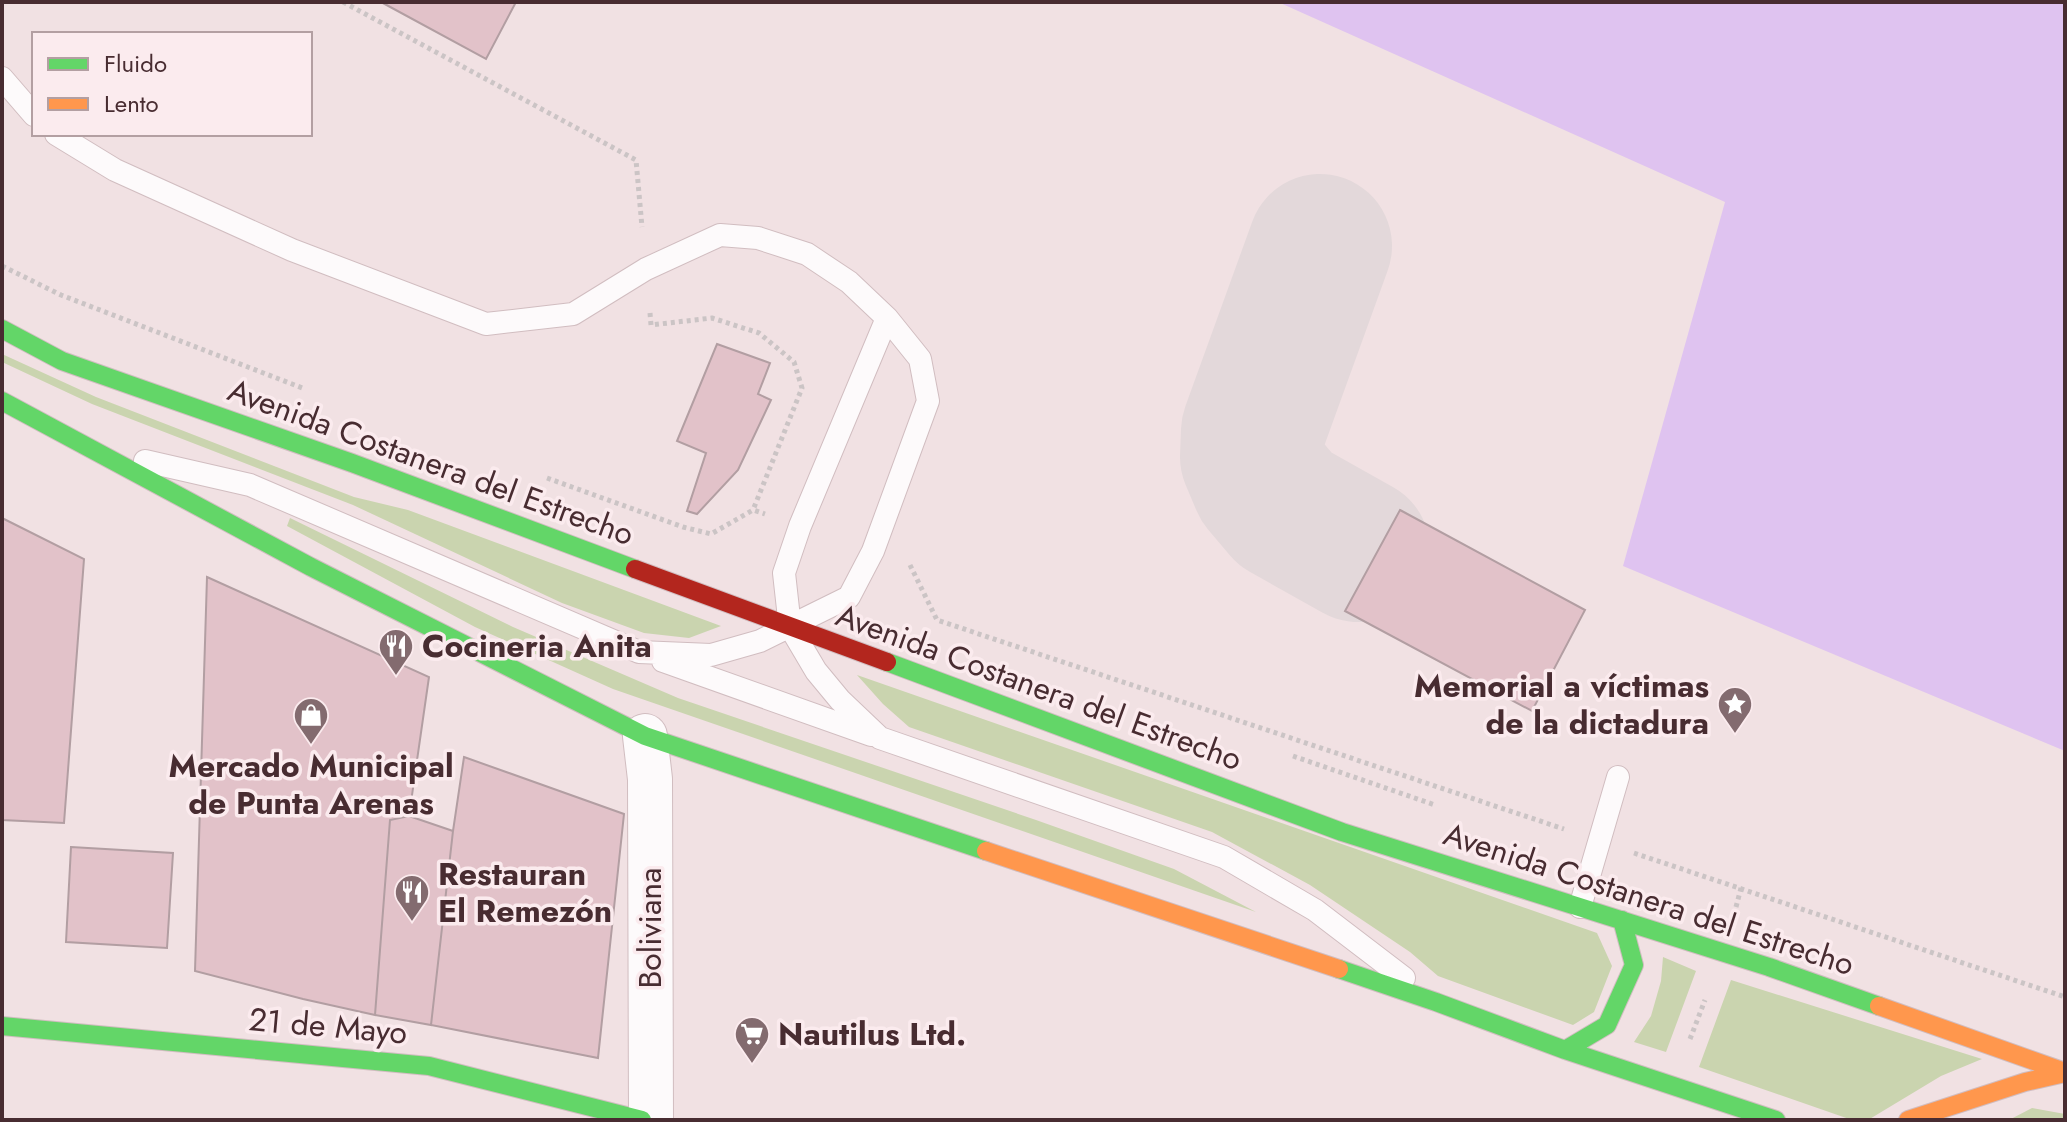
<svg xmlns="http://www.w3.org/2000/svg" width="2067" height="1122" viewBox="0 0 2067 1122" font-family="Jost,sans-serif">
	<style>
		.green { fill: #cad4af }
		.water { fill: #dfc3f0 }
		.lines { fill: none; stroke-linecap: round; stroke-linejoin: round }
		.taxiway { stroke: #e3d8da; stroke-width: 144 }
		.building { fill: #e2c2c9; stroke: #b29ea2; stroke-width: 2 }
		.lane-casing { stroke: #d1bdc0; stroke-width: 24 }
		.street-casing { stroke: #d1bdc0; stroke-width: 46 }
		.fast-casing { stroke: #d1bdc0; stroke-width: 20 }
		.slow-casing { stroke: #d1bdc0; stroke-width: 20 }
		.jam-casing { stroke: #d1bdc0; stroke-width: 20 }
		.path { stroke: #cbc4c5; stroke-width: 5; stroke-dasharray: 4 4; stroke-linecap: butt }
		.lane { stroke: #fdfafb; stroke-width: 22 }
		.street { stroke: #fdfafb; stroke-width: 44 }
		.fast { stroke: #63d668; stroke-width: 18 }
		.slow { stroke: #ff974d; stroke-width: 18 }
		.jam { stroke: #b3261e; stroke-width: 18 }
		.labels { text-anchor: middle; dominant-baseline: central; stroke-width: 7; stroke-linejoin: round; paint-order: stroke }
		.street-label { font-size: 32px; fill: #482c31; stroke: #fbebee }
		.poi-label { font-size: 32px; font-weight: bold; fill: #482c31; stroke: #fbebee; text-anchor: start }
	</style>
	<rect width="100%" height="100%" fill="#f1e1e3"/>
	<path class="green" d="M2,354l94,43 258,100 54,13 313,116 -32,12 -45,-5 -82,-30 -209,-98 -261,-101 -90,-42z
		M290,518l223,109 165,71 358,122 138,49 82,43 -643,-223 -138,-62 -188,-101z
		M857,675l740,258 15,33 -18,46 -21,13 -135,-49 -28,-24 -100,-67 -98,-53 -303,-105 -26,-23z
		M1663,957l33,14 -30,81 -32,-10 17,-26 10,-35z
		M1731,980l251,79 -41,17 -73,44h-16l-153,-53z
		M2032,1108l33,6v6h-56z"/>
	<path class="water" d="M1278,2h787v749l-442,-185 102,-364z"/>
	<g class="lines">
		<path class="taxiway" d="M1320,246l-67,185 -1,26 11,26 22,26 73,41"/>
	</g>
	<path class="building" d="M381,2h135l-30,57z
		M717,344l53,19 -12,31 13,6 -33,70 -41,44 -10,-3 19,-58 -29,-12z
		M1400,510l185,100 -53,101 -187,-100z
		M2,518l82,41 -20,264 -62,-3z
		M207,577l222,100 -20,139 -19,4 -15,195 -72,-16 -108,-28z
		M464,757l160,57 -26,244 -167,-33 22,-194z
		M409,816l44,15 -22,194 -56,-10 15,-195z
		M71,847l102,6 -6,95 -101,-6z"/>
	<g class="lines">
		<g class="lane-casing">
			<path id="lane" d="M2,78l32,37
				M56,134l59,36 177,80 194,74 87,-10 73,-45 74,-34 38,3 49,16 42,28 38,36 33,41 8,42 -55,150 -24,46 -89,44 -49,14 -72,-3 -389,-167 -105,-24
				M887,318l-87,208 -16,47 6,54 26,44 24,29 40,38 344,119 91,53 89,68
				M663,661l208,74
				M1580,907l38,-130"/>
		</g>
		<g class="street-casing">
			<path id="street" d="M645,736l5,43 1,341"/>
		</g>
		<g class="fast-casing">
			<path id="fast" d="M2,329l60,32 290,102 283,106
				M2,401l309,166 334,169 341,115
				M887,662l455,170 427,135 110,39
				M1339,969l97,33 129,48 211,70
				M2,1026l427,40 213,54
				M1565,1050l42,-25 27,-60 -12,-45"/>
		</g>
		<g class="slow-casing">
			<path id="slow" d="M986,851l353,118
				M1879,1006l186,66
				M1908,1120l117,-38 40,-9"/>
		</g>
		<g class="jam-casing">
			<path id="jam" d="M635,569l252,93"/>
		</g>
		<path class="path" d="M343,2l293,158 6,67
			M2,266l59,29 244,94
			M650,313l1,12 61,-7 47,15 35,29 8,26 -49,122
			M547,478l136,49 28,7 42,-24 12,4
			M910,565l27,55 627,209
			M1293,756l142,49
			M1634,853l431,144
			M1736,907l5,-19
			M1690,1039l15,-39"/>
		<use href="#lane" class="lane"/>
		<use href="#street" class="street"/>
		<use href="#fast" class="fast"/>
		<use href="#slow" class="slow"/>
		<use href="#jam" class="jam"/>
	</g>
	<defs>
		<g id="restaurant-pin" transform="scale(1.8)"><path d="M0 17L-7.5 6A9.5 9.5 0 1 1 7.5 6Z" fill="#836b6f" stroke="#fbebee"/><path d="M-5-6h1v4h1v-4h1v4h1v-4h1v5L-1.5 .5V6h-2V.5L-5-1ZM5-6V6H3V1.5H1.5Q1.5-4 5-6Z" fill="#fff"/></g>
		<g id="sight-pin" transform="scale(1.8)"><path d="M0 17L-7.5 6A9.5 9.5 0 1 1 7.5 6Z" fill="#836b6f" stroke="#fbebee"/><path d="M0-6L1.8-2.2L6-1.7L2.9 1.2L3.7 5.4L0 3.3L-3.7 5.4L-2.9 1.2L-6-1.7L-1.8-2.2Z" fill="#fff"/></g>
		<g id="shop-pin" transform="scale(1.8)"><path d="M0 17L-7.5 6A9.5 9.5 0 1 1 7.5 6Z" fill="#836b6f" stroke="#fbebee"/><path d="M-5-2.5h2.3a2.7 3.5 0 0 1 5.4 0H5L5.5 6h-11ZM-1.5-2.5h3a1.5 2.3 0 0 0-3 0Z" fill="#fff"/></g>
		<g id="supermarket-pin" transform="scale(1.8)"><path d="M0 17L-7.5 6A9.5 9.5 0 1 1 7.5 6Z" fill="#836b6f" stroke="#fbebee"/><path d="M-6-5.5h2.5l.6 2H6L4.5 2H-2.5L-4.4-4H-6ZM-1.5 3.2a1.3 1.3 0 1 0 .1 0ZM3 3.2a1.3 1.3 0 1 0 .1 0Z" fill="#fff"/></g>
	</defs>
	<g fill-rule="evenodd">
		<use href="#restaurant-pin" x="396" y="646"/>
		<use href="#sight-pin" x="1735" y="704"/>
		<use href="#shop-pin" x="311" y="715"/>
		<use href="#restaurant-pin" x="412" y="892"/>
		<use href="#supermarket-pin" x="752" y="1034"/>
	</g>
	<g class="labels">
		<g class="street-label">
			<text transform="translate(431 462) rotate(20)">Avenida Costanera del Estrecho</text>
			<text transform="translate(1039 687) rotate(20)">Avenida Costanera del Estrecho</text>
			<text transform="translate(1649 899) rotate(18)">Avenida Costanera del Estrecho</text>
			<text transform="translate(650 928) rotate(-90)">Boliviana</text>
			<text transform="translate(328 1026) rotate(5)">21 de Mayo</text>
		</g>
		<g class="poi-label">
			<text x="422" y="646">Cocineria Anita</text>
			<text x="1709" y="686" text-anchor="end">Memorial a víctimas<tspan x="1709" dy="37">de la dictadura</tspan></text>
			<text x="311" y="766" text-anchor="middle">Mercado Municipal<tspan x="311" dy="37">de Punta Arenas</tspan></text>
			<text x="438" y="874">Restauran<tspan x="438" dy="37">El Remezón</tspan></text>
			<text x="778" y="1034">Nautilus Ltd.</text>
		</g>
	</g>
	<rect width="2067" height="1122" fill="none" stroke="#482c31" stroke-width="8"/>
	<rect x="32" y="32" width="280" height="104" fill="#fbebee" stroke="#b39fa2" stroke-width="2"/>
	<rect x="48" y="58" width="40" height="12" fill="#63d668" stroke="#b39fa2" stroke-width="2"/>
	<text x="104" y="72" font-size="24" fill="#482c31">Fluido</text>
	<rect x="48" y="98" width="40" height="12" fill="#ff974d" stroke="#b39fa2" stroke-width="2"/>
	<text x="104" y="112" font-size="24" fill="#482c31">Lento</text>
</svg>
